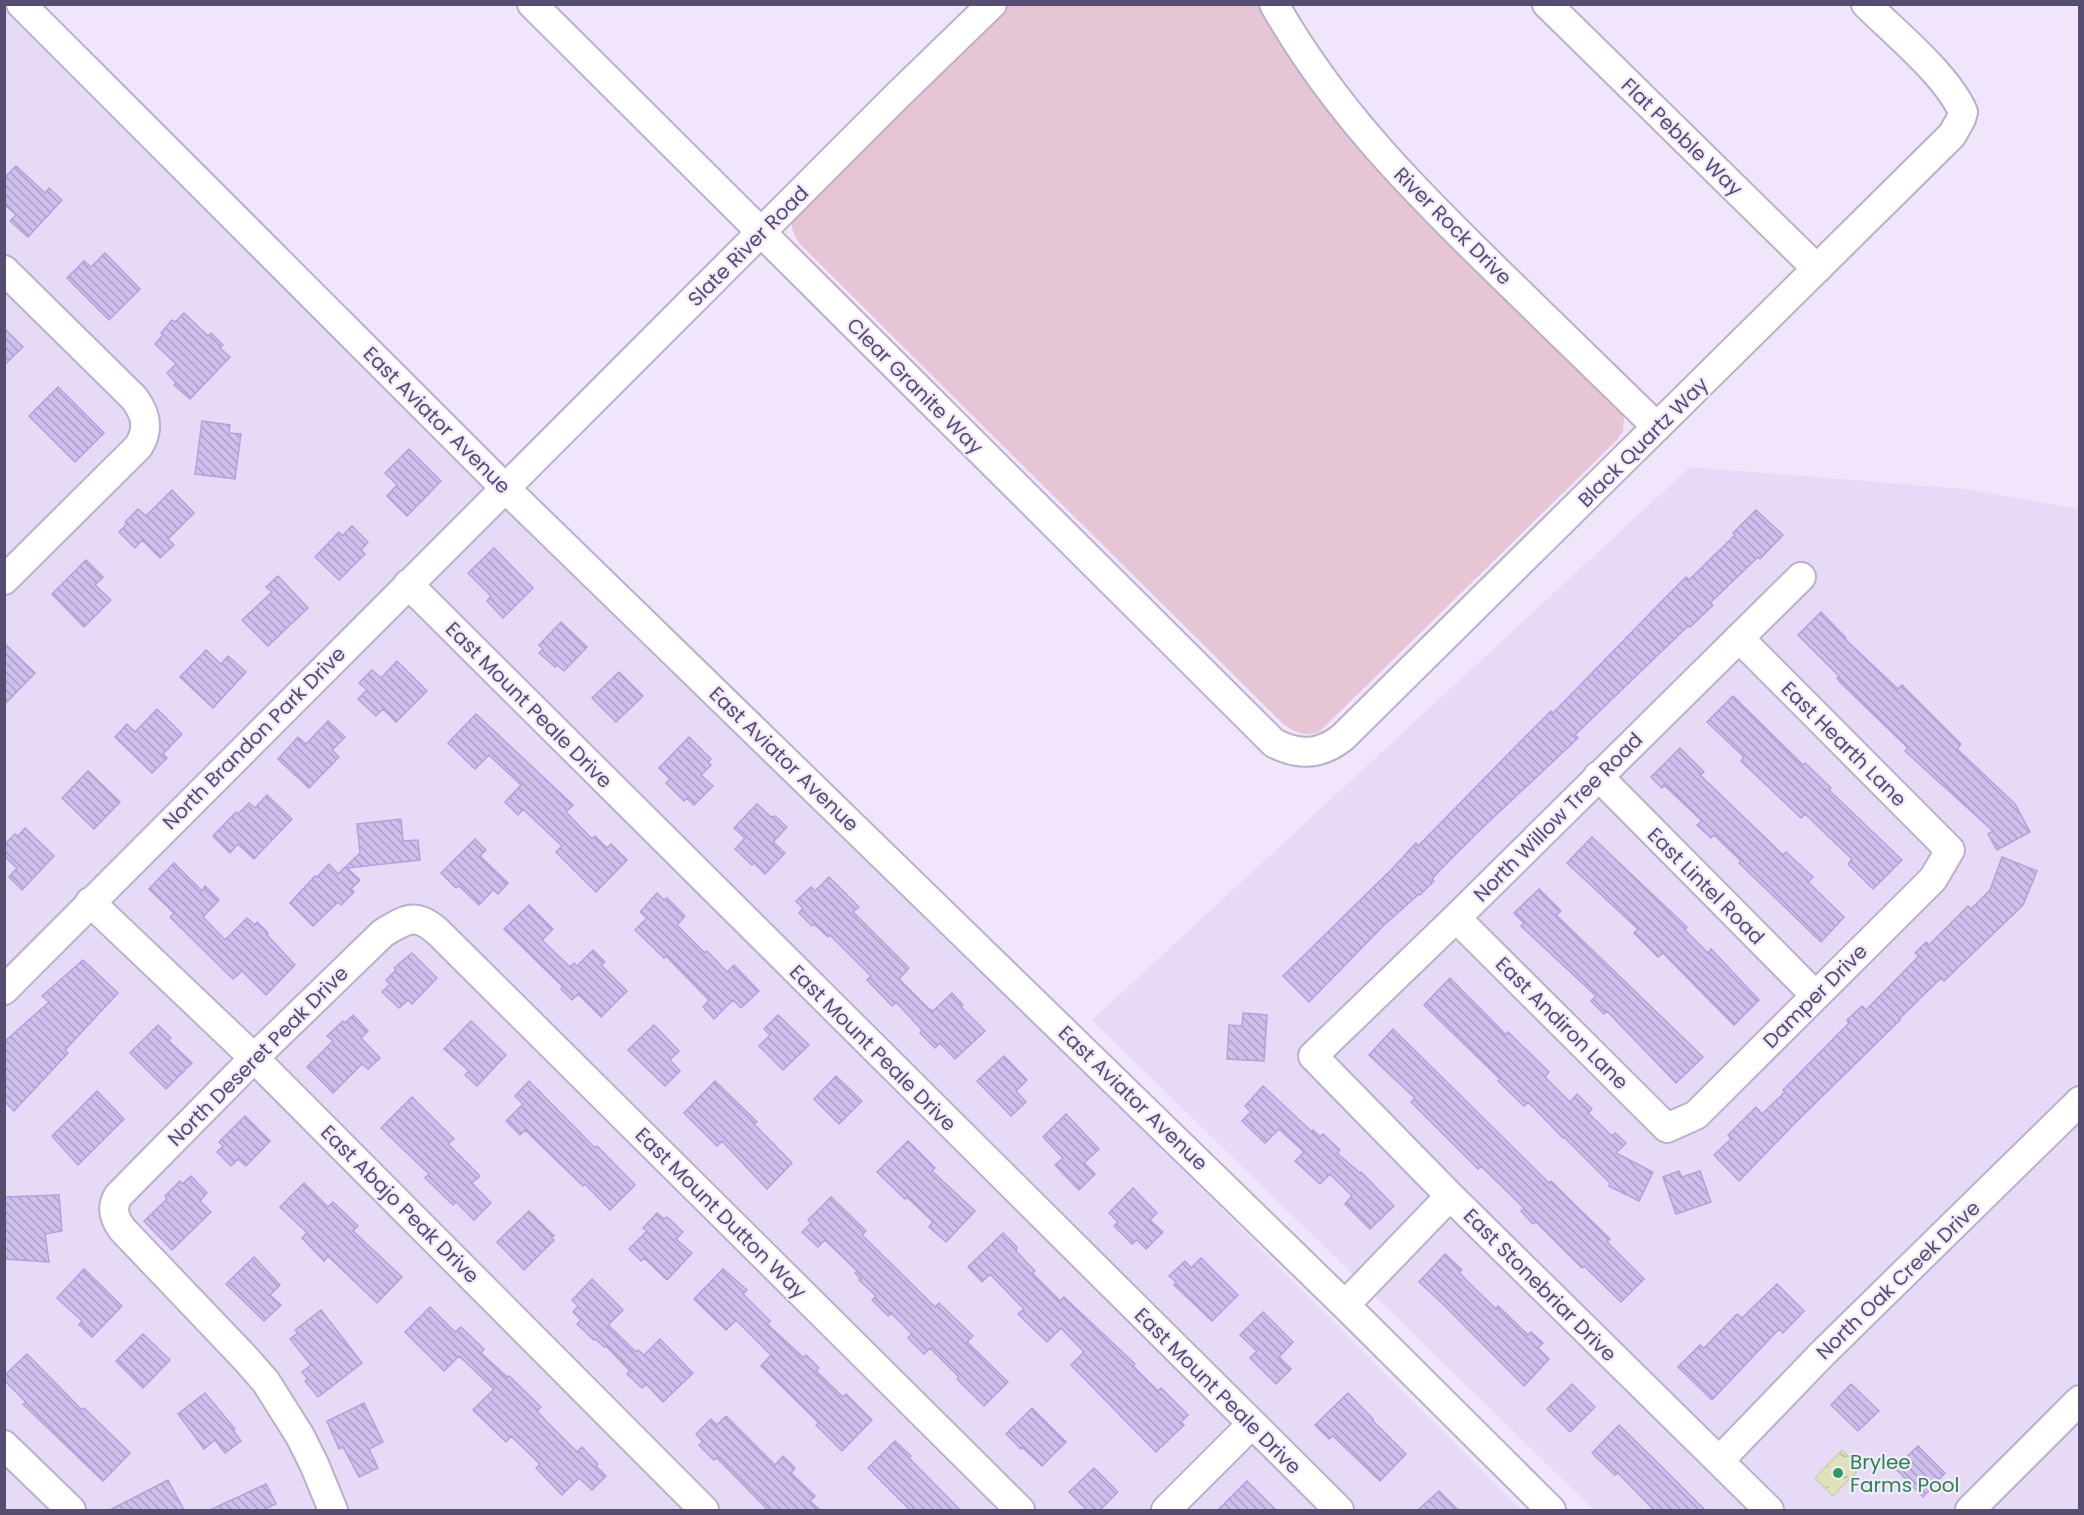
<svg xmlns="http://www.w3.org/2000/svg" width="2084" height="1515" viewBox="0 0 2084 1515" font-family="Poppins,sans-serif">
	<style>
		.residential { fill: #e7daf6 }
		.park { fill: #e6c5d5 }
		.water { fill: url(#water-ripples); stroke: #ced2a3; stroke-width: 1.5 }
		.building { fill: url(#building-back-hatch); stroke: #b3a1dd; stroke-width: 1.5 }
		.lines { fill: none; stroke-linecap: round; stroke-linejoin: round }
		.minor-casing { stroke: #baafcc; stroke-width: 32 }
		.minor { stroke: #fff; stroke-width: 28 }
		.leisure-dot { fill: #2e9e5b; stroke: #f4eafd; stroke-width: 2 }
		.labels { text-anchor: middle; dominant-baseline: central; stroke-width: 4.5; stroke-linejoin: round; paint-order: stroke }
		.street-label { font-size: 20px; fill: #564d70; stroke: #f4eafd }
		.leisure-label { font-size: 20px; fill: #27864d; stroke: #f4eafd; text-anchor: start }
	</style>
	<defs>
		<pattern id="water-ripples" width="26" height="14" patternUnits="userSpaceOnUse" patternTransform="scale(1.5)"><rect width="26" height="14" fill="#dfe1bb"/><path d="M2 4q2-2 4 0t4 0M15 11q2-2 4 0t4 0" fill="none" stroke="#b8b99c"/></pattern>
		<pattern id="building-back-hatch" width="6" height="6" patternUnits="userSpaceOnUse" patternTransform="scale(1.5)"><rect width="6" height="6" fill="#cebfec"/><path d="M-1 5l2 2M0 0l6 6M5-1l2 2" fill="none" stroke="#aa9dc4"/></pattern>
	</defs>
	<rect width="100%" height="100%" fill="#f0e5fa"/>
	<path class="residential" d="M5,4l19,1 1497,1505h-1516z
		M1690,467l276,22 113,20v1001h-485l-502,-490z"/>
	<path class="park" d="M1002,5h259l363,410 -1,16 -5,8 -299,293c-14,5 -25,0 -37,-9l-482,-479c-7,-10 -10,-17 -7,-29z"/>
	<path class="water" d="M1842,1450l18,18 -27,28 -18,-18z"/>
	<path class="building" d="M16,166l29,27 4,-5 13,12 -34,37 -18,-16 6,-6 -12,-11v-26z
		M105,253l35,36 -31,31 -42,-42 17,-17 7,6z
		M184,313l24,23 3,-3 12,12 -3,3 10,9 -40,42 -16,-14 2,-2 -9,-10 9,-9 -21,-20 8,-9 -2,-2 11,-13 3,2z
		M4,328l19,19 -19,18z
		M58,387l46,46 -29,29 -46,-46z
		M202,421l28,4 -1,8 12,1 -6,45 -40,-5z
		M409,449l32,32 -34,35 -20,-20 10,-11 -12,-12z
		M172,490l22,23 -26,26 6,6 -14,13 -18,-18 -7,8 -16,-16 8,-8 -2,-2 13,-13 8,7z
		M1756,510l27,25 -23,24 -2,-2 -48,46 3,2 -23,22 -2,-1 -77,74 -36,35 3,3 -97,91 -39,39 -10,11 2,2 -14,14 -1,-1 -36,32 -74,76 -26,-26 110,-108 23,-25 2,3 102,-104 31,-31 2,2 110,-113 23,-23 3,3 46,-45 -2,-2z
		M352,526l16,16 -7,8 4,4 -26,26 -24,-23 24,-25 3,4z
		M494,548l39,40 -30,30 -16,-17 4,-5 -23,-23z
		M86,560l17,17 -8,8 16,15 -27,27 -32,-33z
		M278,576l30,32 -40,38 -26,-26 30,-28 -6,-5z
		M1821,612l25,26 -1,1 53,50 4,-4 59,59 -4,5 58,55 15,28 -33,18 -9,-16 5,-3 -88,-80 3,-3 -67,-65 -4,-5 2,-2 -41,-41z
		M561,622l26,25 -23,24 -7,-6 -2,2 -16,-14 4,-4 -4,-4z
		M4,643l31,30 -31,32z
		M206,650l15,14 7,-8 18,16 -33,36 -33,-31z
		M397,661l30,30 -31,31 -13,-13 -7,7 -18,-17 9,-9 -8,-7 13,-13 9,8z
		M619,672l24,24 -27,26 -24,-24z
		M1733,696l70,69 2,-2 26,25 -2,2 73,70 -29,29 -25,-25 4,-5 -47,-45 -4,4 -60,-57 3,-4 -37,-35z
		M157,709l25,25 -19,20 4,4 -15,15 -37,-36 12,-13 8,8z
		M476,714l97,91 -7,7 26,27 3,-3 12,12 4,-4 16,16 -31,32 -40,-40 6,-6 -39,-37 -5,6 -13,-13 16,-17 -32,-30 -14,14 -27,-26z
		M328,721l17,16 -13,13 7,7 -30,31 -31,-29 20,-22 8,7z
		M689,737l22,22 -3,3 3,3 -10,10 12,11 -19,19 -7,-7 -3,3 -18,-18 4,-4 -11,-11z
		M1680,748l24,24 -4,3 83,80 3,-3 27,25 -5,5 36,35 -23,25 -82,-79 2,-2 -27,-26 -3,3 -14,-13 5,-4 -38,-36 -2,3 -11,-11z
		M88,771l32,31 -26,27 -32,-31z
		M267,795l25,24 -38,40 -16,-15 -8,9 -17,-17 23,-24 2,2 11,-11 6,5z
		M757,804l14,13 4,-1 12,11 -14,15 12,11 -20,21 -11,-11 -2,2 -17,-16 10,-11 -11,-10z
		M401,819l2,22 15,-1 2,20 -73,8 13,12 -9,9 3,3 -13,13 -3,-3 -25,24 -23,-23 25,-27 2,1 12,-13 9,10 22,-21 -3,-29z
		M25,828l29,28 -32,34 -13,-13 8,-9 -13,-12v-11l11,-11 3,2z
		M1592,837l95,90 -2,3 23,23 3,-4 48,51 -25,25 -71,-72 -5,4 -24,-24 4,-4 -71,-66z
		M475,839l11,11 -6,6 28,27 -10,11 -5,-4 -14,15 -20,-19 -3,2 -15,-15z
		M2002,857l35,14 -14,34 -79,76 -3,-3 -42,41 1,1 -105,103 -56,58 -25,-26 17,-16 -3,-4 28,-28 6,7 23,-22 -2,-2 66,-67 -2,-3 15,-14 4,4 53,-54 -4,-3 11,-11 3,3 39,-39 3,3 19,-19z
		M174,863l28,28 3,-5 14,14 -16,17 22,23 22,-22 8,7 2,-3 11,11 -1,2 28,30 -29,30 -24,-24 -9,8 -63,-62 4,-4 -25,-24z
		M829,877l30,30 -6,5 56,56 -10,11 30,30 4,2 19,-18 11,12 -2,2 24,24 -30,28 -15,-16 -5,5 -15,-15 2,-3 -26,-28 -4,4 -25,-26 4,-4 -41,-41 -2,2 -14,-13 -2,2 -13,-13 4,-5 -7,-7 15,-14 4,4z
		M1539,889l22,22 -5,4 147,142 -27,26 -69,-72 -3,3 -13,-13 5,-5 -75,-70 3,-3 -10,-10z
		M657,893l7,7 3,-2 18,18 -8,9 28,28 2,-2 20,21 7,-7 25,26 -18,17 -8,-8 -19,19 -11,-12 6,-7 -43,-44 -2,2 -29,-28 12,-12 -7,-6z
		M529,905l24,24 -11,11 28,27 4,-4 3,3 16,-16 12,12 -4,3 26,26 -26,26 -23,-23 -6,6 -11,-11 2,-2 -59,-58z
		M412,953l25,25 -25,26 -4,-4 -9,8 -17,-16 8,-8 -4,-4 10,-10 -2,-2z
		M83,960l35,33 -53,57 3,3 -54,58 -10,-10v-59l45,-40 -7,-6z
		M1450,978l56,57 2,-3 41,40 -4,5 25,25 7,-8 15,15 -4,4 24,23 3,-3 11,10 -10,10 37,19 -14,29 -30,-15 1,-3 -46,-46 -1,1 -35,-36 -4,4 -26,-25 2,-2 -76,-74z
		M1243,1013l24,2 -3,46 -37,-2 2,-34 13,1z
		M353,1015l15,16 -7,7 19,20 -12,11 -6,-5 -29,29 -26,-26 26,-26 -6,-5 16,-15 2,2z
		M778,1015l31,30 -26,25 -24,-24 11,-11 -6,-6z
		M471,1021l35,34 -29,31 -12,-11 4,-4 -25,-22z
		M158,1025l13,13 -3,2 24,23 -26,26 -36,-36z
		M654,1025l25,26 -9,9 10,11 -15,15 -37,-36z
		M1393,1029l156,154 2,-2 24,24 35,34 -3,3 37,37 -23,23 -37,-36 -2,2 -46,-46 -3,2 -12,-13 3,-3 -43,-42 -3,3 -67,-67 4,-4 -46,-43z
		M1004,1056l23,24 -11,11 10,11 -15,14 -34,-35z
		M836,1076l26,25 -23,23 -25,-25z
		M529,1081l66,67 2,-2 38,39 -25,25 -25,-26 -2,2 -58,-56 -5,5 -14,-14 17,-17 -8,-8z
		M715,1081l42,41 -3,2 38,39 -25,26 -45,-48 -5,5 -33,-33z
		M1263,1086l49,46 1,-2 7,7 3,-3 17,16 -3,3 23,20 1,-1 33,34 -24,23 -25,-25 7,-8 -22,-22 -10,10 -25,-23 9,-9 -25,-23 -14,14 -23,-22 9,-9 -6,-6z
		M97,1091l27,28 -46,46 -26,-29z
		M412,1097l42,42 -6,5 32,32 -8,7 19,20 -17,17 -18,-18 -3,3 -28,-27 4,-4 -48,-46z
		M1066,1114l33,35 -15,14 11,11 -16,16 -24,-25 8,-7 -20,-21z
		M245,1116l25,25 -24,25 -8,-7 -7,7 -14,-14 6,-6 -4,-4z
		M908,1141l27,27 -3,3 43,40 -29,31 -17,-15 4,-5 -26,-25 -2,2 -28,-27z
		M1679,1171l3,6 18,-6 11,31 -35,12 -13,-37z
		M191,1176l16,17 -7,8 11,11 -39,38 -28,-29 23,-22 -2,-3 15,-15 2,3z
		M304,1183l24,24 5,-5 25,24 -5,5 49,46 -25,26 -49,-47 -4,5 -22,-23 5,-5 -27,-26z
		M1133,1188l24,25 -7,7 13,12 -17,17 -9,-9 -5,4 -18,-18 4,-4 -9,-9z
		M59,1195l3,36 -17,3 4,28 -45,-3v-62z
		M831,1197l35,34 -4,4 73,72 4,-4 34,33 -6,6 41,40 -24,24 -27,-27 2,-2 -29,-29 -6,6 -16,-16 4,-4 -21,-21 -3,3 -16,-16 4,-4 -17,-16 2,-1 -6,-6 2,-2 -32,-31 -7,7 -16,-15 9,-9 -3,-3z
		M529,1211l25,25 -3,2 3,2 -30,30 -27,-28z
		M657,1213l7,6 3,-2 16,15 -7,7 16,14 -25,27 -23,-22 -3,3 -12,-12 18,-18 -4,-3z
		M1003,1233l14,14 -1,4 19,20 -3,2 28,28 4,-4 71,67 -2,2 25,25 3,-3 27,27 -7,7 3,3 -28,27 -85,-87 13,-13 -23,-24 -14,14 -29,-28 6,-5 -34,-35 -8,8 -14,-15z
		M1445,1254l17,16 -3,2 7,8 30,29 2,-3 30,29 3,-3 12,11 -5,5 11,11 -25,27 -81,-82 -24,-22z
		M254,1257l26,28 -10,10 11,10 -17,16 -38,-37z
		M1201,1258l37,37 -26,26 -38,-36 2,-3 -7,-6 16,-15 6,7z
		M84,1269l38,37 -30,31 -13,-12 3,-4 -25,-23z
		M723,1269l24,21 -4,4 27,27 -3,3 37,34 2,-3 13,13 -3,3 27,26 3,-3 26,26 -30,31 -26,-26 3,-2 -58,-57 10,-11 -35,-35 -10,10 -32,-31z
		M592,1279l31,31 -15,15 28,27 2,-2 6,5 16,-16 33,34 -30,29 -17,-18 -4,4 -15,-14 3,-3 -24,-25 -2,1 -8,-8 -2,1 -17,-16 4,-4 -8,-8 5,-6 -6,-6z
		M1777,1284l27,27 -21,22 -4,-4 -67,71 -34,-33 22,-22 4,3 33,-34 5,4z
		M430,1307l25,25 6,-5 23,22 -3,4 26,24 2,-1 32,31 -4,4 9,10 31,31 5,-5 16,17 -2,2 10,10 -14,14 -13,-12 -17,17 -26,-27 4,-4 -29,-28 -5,6 -33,-32 21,-21 -35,-33 -15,15 -39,-39z
		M321,1310l41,53 -44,34 -13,-16 3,-2 -6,-7 9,-7 -21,-26 8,-6 -3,-3z
		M1263,1312l30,30 -14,15 12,12 -15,15 -26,-26 7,-7 -17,-16z
		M143,1334l27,26 -27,28 -27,-27z
		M27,1354l55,56 2,-2 46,45 -27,28 -80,-77 3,-2 -22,-22v-4z
		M1572,1384l23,23 -25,25 -23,-23z
		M1851,1384l28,27 -21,20 -27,-26z
		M205,1393l30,36 -2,1 8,11 -16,12 -10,-13 -11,9 -26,-35z
		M1348,1393l25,26 -1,1 34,34 -26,27 -47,-45 -4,3 -14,-14z
		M364,1403l19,39 -14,7 9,19 -19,9 -16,-30 -4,2 -12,-28z
		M1032,1408l34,34 -24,24 -20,-19 -1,2 -15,-15z
		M726,1416l49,49 8,-9 12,12 -4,5 24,23 -5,5 10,9h-52l-51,-52 -3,2 -15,-15 4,-3 -7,-8 15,-15 6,6z
		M1619,1425l38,37 48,48h-51l-36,-37 -3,2 -23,-22z
		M895,1441l16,15 -2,2 51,52h-50l-42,-42z
		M1918,1446l27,27 -22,24 -28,-29z
		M1094,1468l24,24 -18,18h-13l-18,-18z
		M168,1480l16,30h-74z
		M1247,1481l29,29h-58z
		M266,1484l10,20 -13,6h-53z
		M1439,1491l19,19h-40z"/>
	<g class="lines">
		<g class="minor-casing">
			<path id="minor" d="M21,4l485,485 839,816 206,205
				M532,4l742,739c25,13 47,12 69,-6l609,-602 9,-16 2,-7c-16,-37 -67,-78 -97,-108
				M1274,4c60,106 138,184 224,268 53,52 106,103 159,155
				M1547,4l270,265
				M4,270l130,128c12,16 16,31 4,49l-134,133
				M408,584l931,926
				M1598,776l217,219
				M90,902l164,156 450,452
				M1456,918l211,210 29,-13 237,-236 17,-29 -211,-212
				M4,990l894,-895 94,-91
				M1345,1305l105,-109
				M4,1445l67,65
				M1719,1461l105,-109 256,-251
				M333,1510l-19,-46 -14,-28 -34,-54 -21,-24 -123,-129c-8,-11 -11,-21 -4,-33l136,-138 129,-125c25,-15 34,-21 57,1l580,576
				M1166,1510l85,-85
				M1769,1510l-319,-314 -137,-140 143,-138 345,-341
				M1970,1510l110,-110"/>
		</g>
		<use href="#minor" class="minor"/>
	</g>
	<circle class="leisure-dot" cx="1838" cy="1473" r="6"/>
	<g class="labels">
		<g class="street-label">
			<text transform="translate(1682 137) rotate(44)">Flat Pebble Way</text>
			<text transform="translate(1453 226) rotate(45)">River Rock Drive</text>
			<text transform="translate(748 246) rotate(-45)">Slate River Road</text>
			<text transform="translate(915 386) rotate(45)">Clear Granite Way</text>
			<text transform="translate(437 420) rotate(45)">East Aviator Avenue</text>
			<text transform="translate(1643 442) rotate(-45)">Black Quartz Way</text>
			<text transform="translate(529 705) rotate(45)">East Mount Peale Drive</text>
			<text transform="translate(254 738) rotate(-45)">North Brandon Park Drive</text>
			<text transform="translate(1844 744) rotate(45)">East Hearth Lane</text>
			<text transform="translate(784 759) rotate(44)">East Aviator Avenue</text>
			<text transform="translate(1558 817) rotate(-45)">North Willow Tree Road</text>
			<text transform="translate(1706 886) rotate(45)">East Lintel Road</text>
			<text transform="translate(1815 996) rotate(-45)">Damper Drive</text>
			<text transform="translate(1562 1023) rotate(45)">East Andiron Lane</text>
			<text transform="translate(873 1048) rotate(45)">East Mount Peale Drive</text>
			<text transform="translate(258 1056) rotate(-45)">North Deseret Peak Drive</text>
			<text transform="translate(1133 1098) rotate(44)">East Aviator Avenue</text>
			<text transform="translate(400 1204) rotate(45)">East Abajo Peak Drive</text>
			<text transform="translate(721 1213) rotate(45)">East Mount Dutton Way</text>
			<text transform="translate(1898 1280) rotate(-44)">North Oak Creek Drive</text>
			<text transform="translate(1540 1285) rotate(45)">East Stonebriar Drive</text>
			<text transform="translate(1218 1391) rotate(45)">East Mount Peale Drive</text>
		</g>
		<g class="leisure-label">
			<text x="1850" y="1462">Brylee<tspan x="1850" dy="23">Farms Pool</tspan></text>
		</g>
	</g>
	<rect width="2084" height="1515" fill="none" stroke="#564d70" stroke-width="12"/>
</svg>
